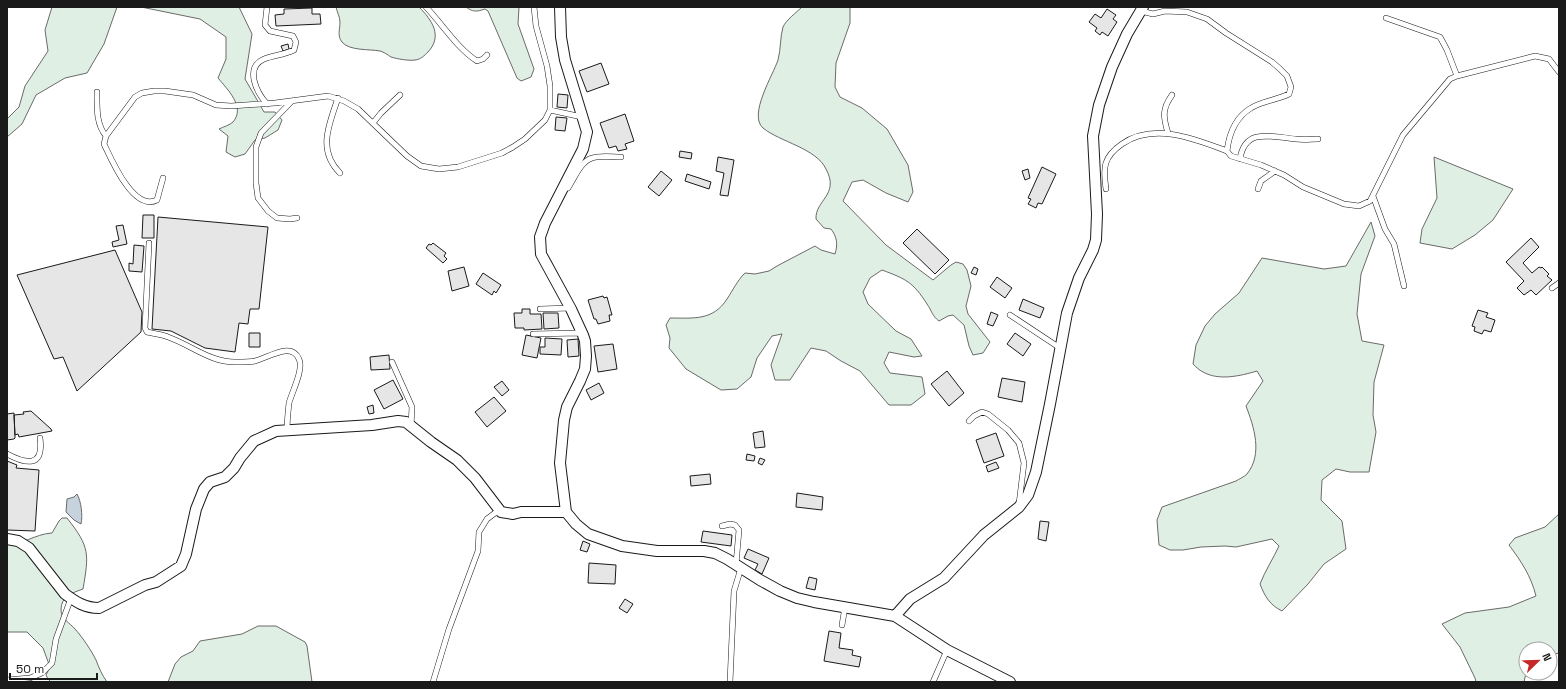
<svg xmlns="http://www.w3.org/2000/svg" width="1566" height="689" viewBox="0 0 1566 689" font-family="'Space Grotesk',sans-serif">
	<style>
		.green { fill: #e0efe3; stroke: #6a6a6a }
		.water { fill: #c6d2dc; stroke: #6a6a6a }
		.building { fill: #e6e6e6; stroke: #1a1a1a }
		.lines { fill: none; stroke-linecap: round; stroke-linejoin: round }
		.lane-casing { stroke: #1a1a1a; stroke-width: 6 }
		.street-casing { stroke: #1a1a1a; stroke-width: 12 }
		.lane { stroke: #fff; stroke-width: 5 }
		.street { stroke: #fff; stroke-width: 10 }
	</style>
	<rect width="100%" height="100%" fill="#fff"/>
	<path class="green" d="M52,7h65l-13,37 -17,29 -22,5 -29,17 -14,29 -15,13v-18l12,-12 6,-21 23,-35 -3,-21z
		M141,7h98l13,27 -7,45 19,33h11l7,8 -4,10 -13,8 -10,2 -10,14 -10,3 -9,-5 2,-16 -9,-7c4,-2 11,-4 14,-7 13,-15 -6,-33 -15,-44l8,-19v-22l-26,-18z
		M336,7h83c13,13 24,29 9,45 -3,3 -8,8 -13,8 -5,1 -18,-1 -24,-3 -3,-2 -7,-5 -11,-6 -10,-2 -31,0 -38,-9 -5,-6 -2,-13 -2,-20 0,-5 -3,-10 -4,-15z
		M466,7h53l-1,17 16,45 -3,8 -10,4 -4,-3 -29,-67 -3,-2c-9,3 -12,3 -19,-2z
		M802,7h48v16l-14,40 -1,24 5,10 22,11 25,21 21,36 5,27 -5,10 -22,-9 -23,-13 -11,2 -9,19 43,44 47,35 18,-15 5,-3 7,2 4,6 4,16 -5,20 2,8 22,28 -7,11 -10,2 -4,-9 -5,-21 -11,-10 -5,1 -9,5c-7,-5 -7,-10 -12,-17 -14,-22 -21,-25 -45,-34l-12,8 -7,14 5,12 28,27 15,8 11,17 -8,1 -25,-5 -5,11 6,10 32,4 3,17 -14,11h-22l-29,-34 -19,-10 -15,-10 -15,-3 -21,32h-15l-4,-15 11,-31 -10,2 -15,22 -6,19 -14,12 -16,1 -35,-21 -17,-21 1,-10 -4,-13 4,-7c23,0 43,3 57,-19 6,-9 10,-18 18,-26l10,1 14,-3 8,-5 38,-20 6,4 14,4c3,-10 2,-17 -4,-25l-7,-1 -8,-9c-1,-19 24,-24 10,-50 -10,-21 -46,-27 -63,-41 -15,-13 10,-53 15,-68 3,-11 2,-23 5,-33 3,-7 14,-15 19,-20z
		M1434,157l79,32 -20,31 -18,15 -23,14 -32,-6 2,-14 15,-31z
		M1371,222l4,14 -14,38 -4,40 5,27 22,4 -10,37 -1,33 3,17 -7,40h-19l-14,-3 -14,11 -1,20 21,21 4,28 -22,15 -16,20 -26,27c-12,-6 -17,-14 -22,-27 5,-13 13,-25 19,-38l-7,-7 -36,8 -11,-1 -24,1 -18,3h-13l-11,-5 -2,-25 5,-13 74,-26c3,-2 8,-4 11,-7 16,-20 7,-47 -1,-68l17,-25 -6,-10c-17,5 -38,10 -54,1 -4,-2 -7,-5 -10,-8l3,-19 9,-19 10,-12 24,-21 23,-35 62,11 22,-3z
		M1559,514v139l-9,2v-6h-24v24l-2,9h-48l-1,-4 -15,-31 -18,-23 23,-11 44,-6 27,-11c-5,-20 -15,-35 -27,-51l6,-7 30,-11z
		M62,518h5c23,29 22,36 16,71 -11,4 -22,7 -22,21 0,9 9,13 14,19 8,9 16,21 21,31 3,8 6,15 11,22h-56l-3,-3 -2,-4 4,-8 -7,-19 -16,-16h-20v-90c16,4 27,-8 45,-9l7,-12z
		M258,626h18l29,16 2,4 5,36h-144l7,-18 6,-7 12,-6 7,-10 42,-7z"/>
	<path class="water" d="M77,494c4,7 6,21 4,30l-7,-4 -8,-8 1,-13 7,-2z"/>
	<path class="building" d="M312,8v6h8l1,10 -45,2 -1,-11 9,-1v-5z
		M1107,9l9,6 -3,4 4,3 -9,14 -6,-4 -2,3 -5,-4 2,-3 -8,-6 6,-8 6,4z
		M288,44l1,5 -6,2 -2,-5z
		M601,63l8,21 -22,8 -8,-21z
		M558,94l10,1 -1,13 -10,-1z
		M625,114l9,27 -9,3 2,5 -9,2 -2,-5 -7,2 -9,-25z
		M556,117l11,1 -2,13 -10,-1z
		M680,151l12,2 -1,6 -12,-2z
		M718,157l16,3 -6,36 -8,-1 4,-22 -8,-2z
		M1042,167l14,7 -14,30 -4,-1 -2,5 -8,-4 3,-5 -3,-1z
		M1028,169l2,9 -5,2 -3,-9z
		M661,171l11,9 -13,16 -11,-9z
		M687,174l24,8 -2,7 -24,-8z
		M143,215h11v23h-12z
		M158,217l110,10 -9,82h-9l-2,15 -9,-1 -4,29 -30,-4 -34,-17 -19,-2z
		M123,225l4,19 -14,3 -1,-5 7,-2 -3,-14z
		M917,229l32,31 -14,14 -32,-31z
		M1531,238l8,9 -16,16 9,10 7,-6 2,1 1,-1 7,7 -2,2 5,4 -16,15 -5,-5 -7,5 -7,-7 7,-7 -18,-19z
		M433,243l13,10 -2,3 3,3 -4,4 -17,-15 3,-4 2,1z
		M134,245l10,1 -2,26 -13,-1v-8l4,1z
		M115,250l27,62 -1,20 -64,59 -14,-34 -9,2 -37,-84z
		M464,267l5,19 -17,5 -4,-20z
		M974,267l4,2 -2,6 -5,-2z
		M483,273l18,12 -5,8 -2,-2 -2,4 -16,-11z
		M997,277l15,11 -7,10 -15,-11z
		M603,296l1,2 3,-1 5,18h-3l1,6 -12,3 -2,-5h-2l-6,-19z
		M1023,299l21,9 -4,10 -21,-8z
		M522,309h8v5h11l1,15 -18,1v-2h-9l-1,-15h8z
		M1478,310l10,3 -2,4 9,3 -4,12 -7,-2 -2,4 -8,-3 1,-4 -3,-1z
		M991,312l7,3 -5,11 -6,-2z
		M543,313h15l1,15 -15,1z
		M249,333h11v14h-11z
		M1015,333l16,11 -8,12 -16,-12z
		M526,335l15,3 -4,20 -15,-3z
		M545,338l17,1 -1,16 -21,-1v-7h5z
		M578,339l1,17 -11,1 -1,-17z
		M613,344l4,25 -19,3 -4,-26z
		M389,355l1,14 -19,1 -1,-13z
		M947,371l17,22 -15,13 -18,-22z
		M1002,378l23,4 -3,20 -24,-5z
		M393,380l10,19 -19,10 -10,-19z
		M502,381l7,9 -7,6 -8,-9z
		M599,383l5,10 -13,7 -5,-10z
		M494,397l12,14 -19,16 -12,-15z
		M373,405l1,8 -5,1 -2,-7z
		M31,411l20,18 1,2 -33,6 -1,-3 -3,1 -1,-20 10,-1 -1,-2z
		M14,413l1,25 -1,1 -7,1v-26z
		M763,431l2,16 -10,1 -2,-15z
		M996,433l8,23 -20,7 -8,-23z
		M747,454l8,2 -1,5 -8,-1z
		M760,458l5,2 -3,5 -4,-2z
		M7,461l10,4 -1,3 23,2 -4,61 -28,-1z
		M996,462l3,6 -11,4 -2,-6z
		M710,474l1,10 -20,2 -1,-10z
		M797,493l26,4 -1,13 -26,-3z
		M1040,521l9,1 -3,19 -8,-2z
		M703,531l29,4 -1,11 -30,-4z
		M583,541l7,3 -3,8 -7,-2z
		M748,549l21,9 -7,16 -7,-4 3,-6 -14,-6z
		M589,563l27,2 -1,19 -27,-1z
		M809,577l8,2 -2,11 -9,-2z
		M625,599l8,5 -6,9 -8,-5z
		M829,631l12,2 -2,15 14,2 -1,5 9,2 -2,10 -35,-6z"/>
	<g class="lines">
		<g class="lane-casing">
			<path id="lane" d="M426,7c17,18 31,41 51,54l6,-2 4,-4
				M1141,11l12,3 12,-3 22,1 20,7 19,14 46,29 8,7 7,7 4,11 -2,7c-12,6 -27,7 -38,14 -15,9 -22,26 -24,43l4,5 30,9 23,10 19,12 41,17 15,2 11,-5 33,-66 47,-56 7,-3 78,-20 14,3 10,13
				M1386,18l54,19 7,13 10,26
				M97,92c0,16 -1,32 9,44
				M338,98c-9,27 -21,52 2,75
				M292,101l-31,32 -5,14v36l2,15 10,13 9,7 13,1 7,-1
				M267,104c-10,-11 -23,-36 -3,-45 10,-4 20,-4 30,-9l2,-8 -3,-6 -23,-5 -5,-6 2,-18
				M550,110l32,7
				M373,123l8,-10 19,-18
				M1168,133c-5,-16 -6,-24 4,-38
				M1240,159c5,-32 32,-22 56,-20 7,1 15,0 22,0
				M163,178l-6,22c-23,12 -45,-39 -53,-56l2,-8 29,-39 7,-4 12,-2h11l28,4 23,10 15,1 44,-3 53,-7 16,5 14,8 49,47 14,10 18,3 19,-2 44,-14 11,-6 12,-8 20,-19 5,-10v-24l-3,-20 -11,-40 -2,-19
				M568,188c6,-9 13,-27 24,-30 9,-3 20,-1 29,-1
				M1106,189c-3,-21 -3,-32 16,-45 32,-22 73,-5 105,7
				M1258,189l3,-8 14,-10
				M1373,196l12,33 9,15 10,42
				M149,243l-4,85 2,4c7,2 15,2 21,5 23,8 43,26 69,25 6,0 13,0 18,-1 13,-3 36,-20 44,-2 5,10 -7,33 -10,44 -1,9 -2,18 -2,28
				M1552,288l7,-5
				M540,309l30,-1
				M1010,315l50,33
				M533,334l46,-1 3,2
				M392,362l20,45 -1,19
				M969,421l5,-5 8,-4 6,2 20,16 11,13 5,20 -5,41
				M7,454c19,10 37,14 33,-16
				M722,526l8,-2 5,1 4,5 -3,34
				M842,625l3,-18
				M7,680l23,-2 12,-5 10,-10 4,-24 15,-41
				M433,682l16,-53 29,-78 1,-19 8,-13 8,-6 6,-1
				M730,682l4,-91 7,-23
				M933,682l14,-32"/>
		</g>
		<g class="street-casing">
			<path id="street" d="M560,7l1,30 4,23 22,72 -4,17 -38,74 -5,14 1,17 30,55 12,26 2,6 1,15 -1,13 -5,12 -13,26 -3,13 -4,43 6,49 10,12 12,10 34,12 35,5h47l11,2 12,6 33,21 20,11 17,7 17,4 81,14 52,34 63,32
				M7,539l11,2 11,7 36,46c11,8 20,14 34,14l46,-23 11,-3 25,-16 5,-12 10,-45 8,-20 6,-7 15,-5 9,-9 6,-10 14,-17 22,-10 96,-6 26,-4 8,1 25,20 26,18 18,18 26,34 12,2 8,-2h45
				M895,616l15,-17 34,-21 40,-43 35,-28 9,-12 8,-23 14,-68 17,-91 12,-35 14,-28 3,-10 1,-26 -4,-78 6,-31 13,-38 15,-33 16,-27"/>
		</g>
		<use href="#lane" class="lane"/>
		<use href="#street" class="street"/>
	</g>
	<rect width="1566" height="689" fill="none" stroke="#1a1a1a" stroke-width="16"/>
	<g transform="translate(1538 661) rotate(67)"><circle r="19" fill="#ffffff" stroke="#a3a3a3"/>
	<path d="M0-3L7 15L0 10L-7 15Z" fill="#c62828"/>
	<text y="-6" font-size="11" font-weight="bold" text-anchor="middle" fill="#1a1a1a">N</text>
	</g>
	<path d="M10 673v6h87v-6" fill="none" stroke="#1a1a1a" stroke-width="2"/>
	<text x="16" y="673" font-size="12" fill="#1a1a1a" stroke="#ffffff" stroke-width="3" paint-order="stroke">50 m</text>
</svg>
